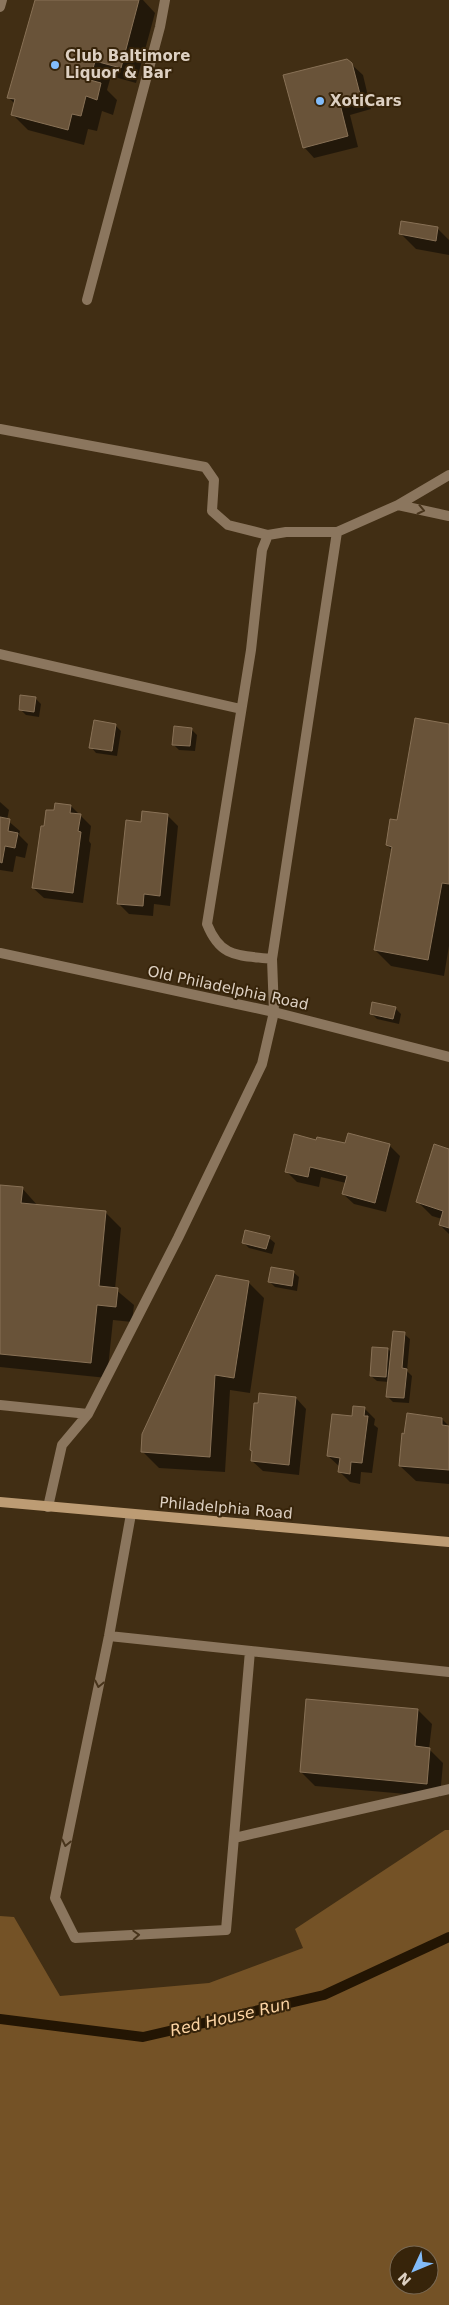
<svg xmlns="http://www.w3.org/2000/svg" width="449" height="2305" viewBox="0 0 449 2305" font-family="'DejaVu Sans',sans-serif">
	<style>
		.green { fill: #745226; fill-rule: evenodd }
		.shadow { fill: #0007 }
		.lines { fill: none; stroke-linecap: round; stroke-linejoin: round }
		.stream { stroke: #231503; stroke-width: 10 }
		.building { fill: #695339; stroke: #887156 }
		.lane { stroke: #8b765e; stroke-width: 10 }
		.street { stroke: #8b765e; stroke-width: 10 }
		.secondary { stroke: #bd9c74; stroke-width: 10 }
		.oneway { stroke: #48341b }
		.poi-dot { fill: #82bcfa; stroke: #37240a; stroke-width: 2 }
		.labels { text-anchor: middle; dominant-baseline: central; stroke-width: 4; stroke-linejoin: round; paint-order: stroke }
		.poi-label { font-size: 15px; font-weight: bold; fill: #ddd0c2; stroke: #37240a; text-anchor: start }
		.street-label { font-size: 15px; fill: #ddd0c2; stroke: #37240a }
		.water-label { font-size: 16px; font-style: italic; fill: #fdd5a5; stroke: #37240a }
	</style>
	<rect width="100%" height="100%" fill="#412e14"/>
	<path class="green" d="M445,1830h4v475h-449v-389l14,1 46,79 149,-13 94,-35 -8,-19zM399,2255h30v30h-30z"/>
	<path class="shadow" d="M36,0h107l12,13 -19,70 -25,-7 -4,14 10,10 -4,15 -11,-4 -5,20 -9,-2 -4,16 -56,-15 -16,-16 3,-10 -7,-7z
		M351,64l12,11 8,34 -21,6 8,32 -44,11 -10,-11z
		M438,229l11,11v15l-33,-6 -16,-16z
		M35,698l6,6 -2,13 -13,-2 -6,-6z
		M115,725l6,6 -4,25 -21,-3 -5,-6z
		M449,725v221l-5,30 -53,-10 -16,-16 18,-99 -6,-6z
		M191,729l6,6 -2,16 -16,-1 -6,-6z
		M0,802l9,8 -2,10 13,11 -1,4 9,9 -3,14 -9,-2 -3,16 -13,-2z
		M71,806l20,20 -2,15 2,3 -8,59 -39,-5 -11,-10 22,-76z
		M167,815l11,11 -8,80 -16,-2 -1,12 -24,-2 -11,-11 24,-80z
		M395,1008l6,6 -2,10 -22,-5 -6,-6z
		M346,1145h43l11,11 -14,56 -32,-8 -11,-10 3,-11 -25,-6 -2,10 -22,-5 -11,-11z
		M449,1150v84l-9,-9 2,-6 -10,-3 -14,-14z
		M0,1186l22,2 16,18 67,6 16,16 -6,61 19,16 -2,17 -19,-2 -6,58 -107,-11z
		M269,1238l6,5 -3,11 -23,-6 -5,-5z
		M293,1272l6,5 -2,14 -22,-4 -5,-5z
		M248,1282l16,16 -14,95 -20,-3 -5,82 -66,-4 -16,-16z
		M404,1334l6,5 -3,32 5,5 -3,27 -16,-1 -6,-6 2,-14 -12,-1 -6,-5 17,-27 4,4z
		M296,1398l10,11 -7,66 -36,-4 -11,-10 1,-9 -2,-2z
		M365,1409l10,10 -1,6 4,3 -6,45 -11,-1 -1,12 -10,-2 -11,-11 1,-4 -12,-11z
		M442,1419l7,7v58l-33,-3 -16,-15z
		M418,1710l14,14 -3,25 14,14 -3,34 -125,-11 -14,-14z"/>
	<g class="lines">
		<path class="stream" d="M0,2019l143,18 181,-42 125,-58"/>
	</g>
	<path class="building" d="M35,0h104l-18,68 -26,-7 -5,19 11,3 -4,17 -11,-4 -5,20 -9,-2 -4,16 -57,-15 4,-16 -8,-1z
		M347,59l5,4 9,35 -21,6 8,32 -45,12 -20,-73z
		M401,221l37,6 -2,14 -37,-7z
		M20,695l16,2 -2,15 -15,-2z
		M415,718l34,6v160l-7,-1 -14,77 -54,-10 18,-103 -6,-2 4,-26 7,1z
		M94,720l22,4 -4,27 -23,-3z
		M174,726l18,2 -2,18 -18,-1z
		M55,803l16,2 -1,8 11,1 -3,17 3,1 -8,61 -41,-5 9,-62h3l2,-16h8z
		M142,811l26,3 -8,82 -16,-2 -1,12 -26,-2 9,-84 15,2z
		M0,817l10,2 -2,12 10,2 -3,15 -10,-2 -3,17 -2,-1z
		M372,1002l24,5 -3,12 -23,-5z
		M348,1133l42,11 -15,59 -33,-9 5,-18 -37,-9 -2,10 -23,-5 9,-38 22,6 1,-3 28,6z
		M434,1144l15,5v79l-10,-3 4,-14 -27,-9z
		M0,1185l23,2 -2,16 85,8 -7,75 19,2 -2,19 -19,-2 -6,58 -91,-9z
		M245,1230l25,6 -4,13 -24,-6z
		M271,1267l23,4 -2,15 -24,-4z
		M216,1275l33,6 -15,97 -19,-3 -5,82 -69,-5 1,-18z
		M393,1331l12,1 -3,36 5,1 -3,29 -18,-1z
		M372,1347l16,1 -2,29 -16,-1z
		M259,1393l37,4 -7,68 -38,-4 1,-10 -2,-1 4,-47h4z
		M353,1406l12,1 -1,9h4l-6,47 -11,-1 -1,12 -12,-2 2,-14 -13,-2 5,-42 20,2z
		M407,1413l35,5v7l7,1v44l-50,-4 3,-33 2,1z
		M306,1699l112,10 -3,37 15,2 -3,36 -127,-12z"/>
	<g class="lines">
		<path class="lane" d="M0,7l2,-7
			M87,300l73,-273 5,-27
			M0,429l205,38 9,13 -2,31 16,14 40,10
			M449,475l-51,30 51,11
			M0,654l241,55
			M272,959c-33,-4 -51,0 -65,-35l44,-274 11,-100 6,-15 18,-3h51
			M0,1405l88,9
			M48,1507l14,-62 26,-31 90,-176 84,-174 12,-52 -2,-53 65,-427 61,-27
			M131,1514l-22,122 -54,262 20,40 151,-8 24,-279
			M109,1636l340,36
			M234,1838l215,-49"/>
		<path class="street" d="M0,953l274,59 175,45"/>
		<path class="secondary" d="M0,1502l449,40"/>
	</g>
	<defs><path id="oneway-chevron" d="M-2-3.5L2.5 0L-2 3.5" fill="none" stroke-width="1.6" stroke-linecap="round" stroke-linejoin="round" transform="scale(1.25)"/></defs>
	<g class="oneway">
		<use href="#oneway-chevron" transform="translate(421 510) rotate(12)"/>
		<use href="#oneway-chevron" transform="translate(99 1684) rotate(102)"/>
		<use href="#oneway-chevron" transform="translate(66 1843) rotate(102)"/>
		<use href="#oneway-chevron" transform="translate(136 1935) rotate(-3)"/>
	</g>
	<g class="poi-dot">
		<circle cx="55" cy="65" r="5"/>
		<circle cx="320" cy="101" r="5"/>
	</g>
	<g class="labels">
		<g class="poi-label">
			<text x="65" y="56">Club Baltimore<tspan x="65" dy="17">Liquor &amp; Bar</tspan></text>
			<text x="330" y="101">XotiCars</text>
		</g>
		<g class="street-label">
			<text transform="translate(228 988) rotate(12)">Old Philadelphia Road</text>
			<text transform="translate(226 1508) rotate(5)">Philadelphia Road</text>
		</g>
		<g class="water-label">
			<text transform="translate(230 2017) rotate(-13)">Red House Run</text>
		</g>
	</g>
	<g transform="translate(414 2270) rotate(226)"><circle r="24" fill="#37240a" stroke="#796954"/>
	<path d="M0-4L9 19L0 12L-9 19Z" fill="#82bcfa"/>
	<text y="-8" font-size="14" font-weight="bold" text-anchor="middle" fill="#ddd0c2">N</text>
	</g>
</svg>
